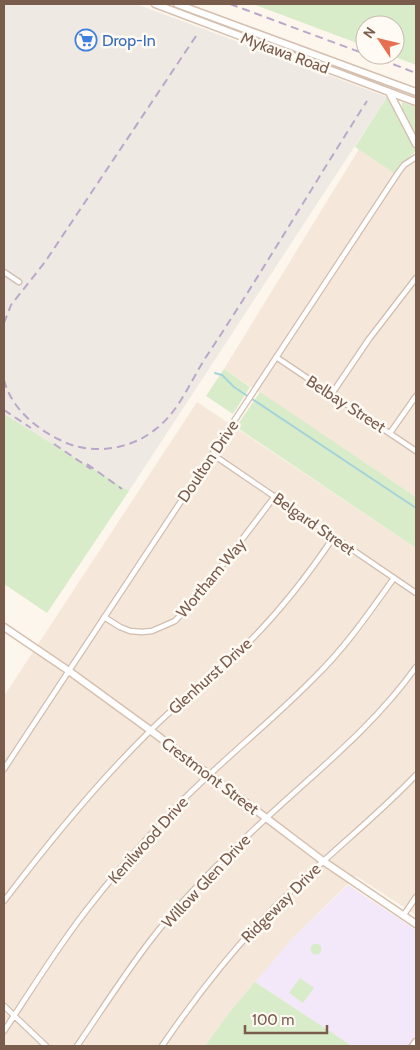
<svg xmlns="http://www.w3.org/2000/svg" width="420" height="1050" viewBox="0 0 420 1050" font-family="Cabin,sans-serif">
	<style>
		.residential { fill: #f5e8da }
		.industrial { fill: #efe9e4 }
		.education { fill: #f3e8fa }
		.green { fill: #d8ecc9 }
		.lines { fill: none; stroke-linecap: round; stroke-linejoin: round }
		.stream { stroke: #a5d3da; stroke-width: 2 }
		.street-casing { stroke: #d1beb0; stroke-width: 7 }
		.secondary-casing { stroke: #d6c0b0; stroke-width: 9 }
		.street { stroke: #fff; stroke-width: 4.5 }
		.secondary { stroke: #fff; stroke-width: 6 }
		.rail { stroke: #b9a8c9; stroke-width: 2; stroke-dasharray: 8 5; stroke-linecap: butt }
		.labels { text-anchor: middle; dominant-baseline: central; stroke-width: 5; stroke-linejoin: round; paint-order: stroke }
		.shop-label { font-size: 16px; fill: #366cbe; stroke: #fffaf3; text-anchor: start }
		.street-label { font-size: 16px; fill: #7a5c4d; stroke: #fffaf3 }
	</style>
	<rect width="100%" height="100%" fill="#fdf6ec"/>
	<path class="residential" d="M359,149l40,27 8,-9 9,-7v337l-192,-128z
		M197,402l219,146v367l-60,-39 -62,61 -66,77 -23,32h-201v-350z"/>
	<path class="industrial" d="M4,4h132l251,93 -258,394 -125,-77z"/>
	<path class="education" d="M348,885l68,45v107l-6,9h-58l-97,-64 39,-45z"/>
	<path class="green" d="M253,4h163v61l-26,-10h5v-30h-30v21z
		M387,97h1l28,53c-4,6 -16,15 -22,23l-39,-26z
		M402,102l14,5v30l-14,-27z
		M224,369l26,18 -17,27 -27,-18z
		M260,392l156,105v51l-180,-121z
		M4,414l125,77 -82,122 -43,-29z
		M310.5 949a5.5 5.5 0 1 1 11 0a5.5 5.5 0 1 1-11 0Z
		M300,978l14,10 -11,15 -14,-10z
		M255,982l97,64h-147l23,-32z"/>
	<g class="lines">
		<path class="stream" d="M215,373l7,2 12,12 182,121"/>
		<g class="street-casing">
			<path id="street" d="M4,272l15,10
				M276,357l140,94
				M331,395l38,-56 47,-61
				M390,433l26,-37
				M212,454l204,139
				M104,617l16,10 10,4 12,1 10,-1 23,-10 30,-33 70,-92
				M4,769l394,-596 6,-8 12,-8
				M4,901c45,-59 92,-117 145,-169 31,-32 67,-58 99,-89 32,-32 60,-68 85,-105
				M403,916l13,-19
				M4,1006l42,40
				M4,1031c30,-45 58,-91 92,-133 26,-33 54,-63 83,-94 43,-44 92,-82 135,-126 31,-30 55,-65 80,-100
				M77,1046c24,-35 47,-71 73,-105 26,-34 57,-66 87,-95 60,-60 130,-110 179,-179
				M162,1046c37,-54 78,-107 126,-152 42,-41 88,-77 128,-119"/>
		</g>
		<g class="secondary-casing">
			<path id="secondary" d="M155,4l261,98
				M177,4l239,88
				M389,92l27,52
				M4,627l65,44 81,59 173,131 93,63
				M413,1046l3,-4"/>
		</g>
		<use href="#street" class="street"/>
		<use href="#secondary" class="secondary"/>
		<path class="rail" d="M230,4l135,50
			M369,55l47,18
			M4,323l7,-18 34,-43 153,-229
			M4,380c7,27 30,47 54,59 31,17 72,12 99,-11 24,-19 34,-49 51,-74 55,-83 105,-169 159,-253
			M4,410l27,18
			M54,444l37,25
			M87,464l35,25"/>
	</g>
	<defs>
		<g id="supermarket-ring" transform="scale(1.125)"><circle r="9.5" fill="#fffaf3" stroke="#3f7fe0" stroke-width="1.5"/><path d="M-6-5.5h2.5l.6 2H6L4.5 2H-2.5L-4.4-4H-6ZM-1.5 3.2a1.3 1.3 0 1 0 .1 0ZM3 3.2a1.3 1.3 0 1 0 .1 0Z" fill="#3f7fe0"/></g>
	</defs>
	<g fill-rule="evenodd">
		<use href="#supermarket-ring" x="86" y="40"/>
	</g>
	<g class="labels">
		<g class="shop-label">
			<text x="102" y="40">Drop-In</text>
		</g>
		<g class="street-label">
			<text transform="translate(285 53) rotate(20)">Mykawa Road</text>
			<text transform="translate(346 404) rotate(33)">Belbay Street</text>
			<text transform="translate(208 461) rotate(-56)">Doulton Drive</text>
			<text transform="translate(314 524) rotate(35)">Belgard Street</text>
			<text transform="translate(211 578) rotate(-50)">Wortham Way</text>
			<text transform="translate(210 676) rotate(-42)">Glenhurst Drive</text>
			<text transform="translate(210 776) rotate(37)">Crestmont Street</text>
			<text transform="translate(148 840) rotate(-48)">Kenilwood Drive</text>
			<text transform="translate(206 881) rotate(-47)">Willow Glen Drive</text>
			<text transform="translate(281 903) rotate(-45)">Ridgeway Drive</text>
		</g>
	</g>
	<rect width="420" height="1050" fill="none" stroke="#7a5c4d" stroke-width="10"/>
	<g transform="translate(380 40) rotate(305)"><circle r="24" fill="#fffaf3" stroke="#cabbb1"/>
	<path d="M0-4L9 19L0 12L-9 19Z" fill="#e76f51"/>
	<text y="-8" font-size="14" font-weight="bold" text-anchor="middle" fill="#7a5c4d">N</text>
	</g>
	<path d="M245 1025v8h82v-8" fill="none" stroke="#7a5c4d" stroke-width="2.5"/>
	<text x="252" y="1025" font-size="15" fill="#7a5c4d" stroke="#fffaf3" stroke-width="4" paint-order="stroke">100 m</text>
</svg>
